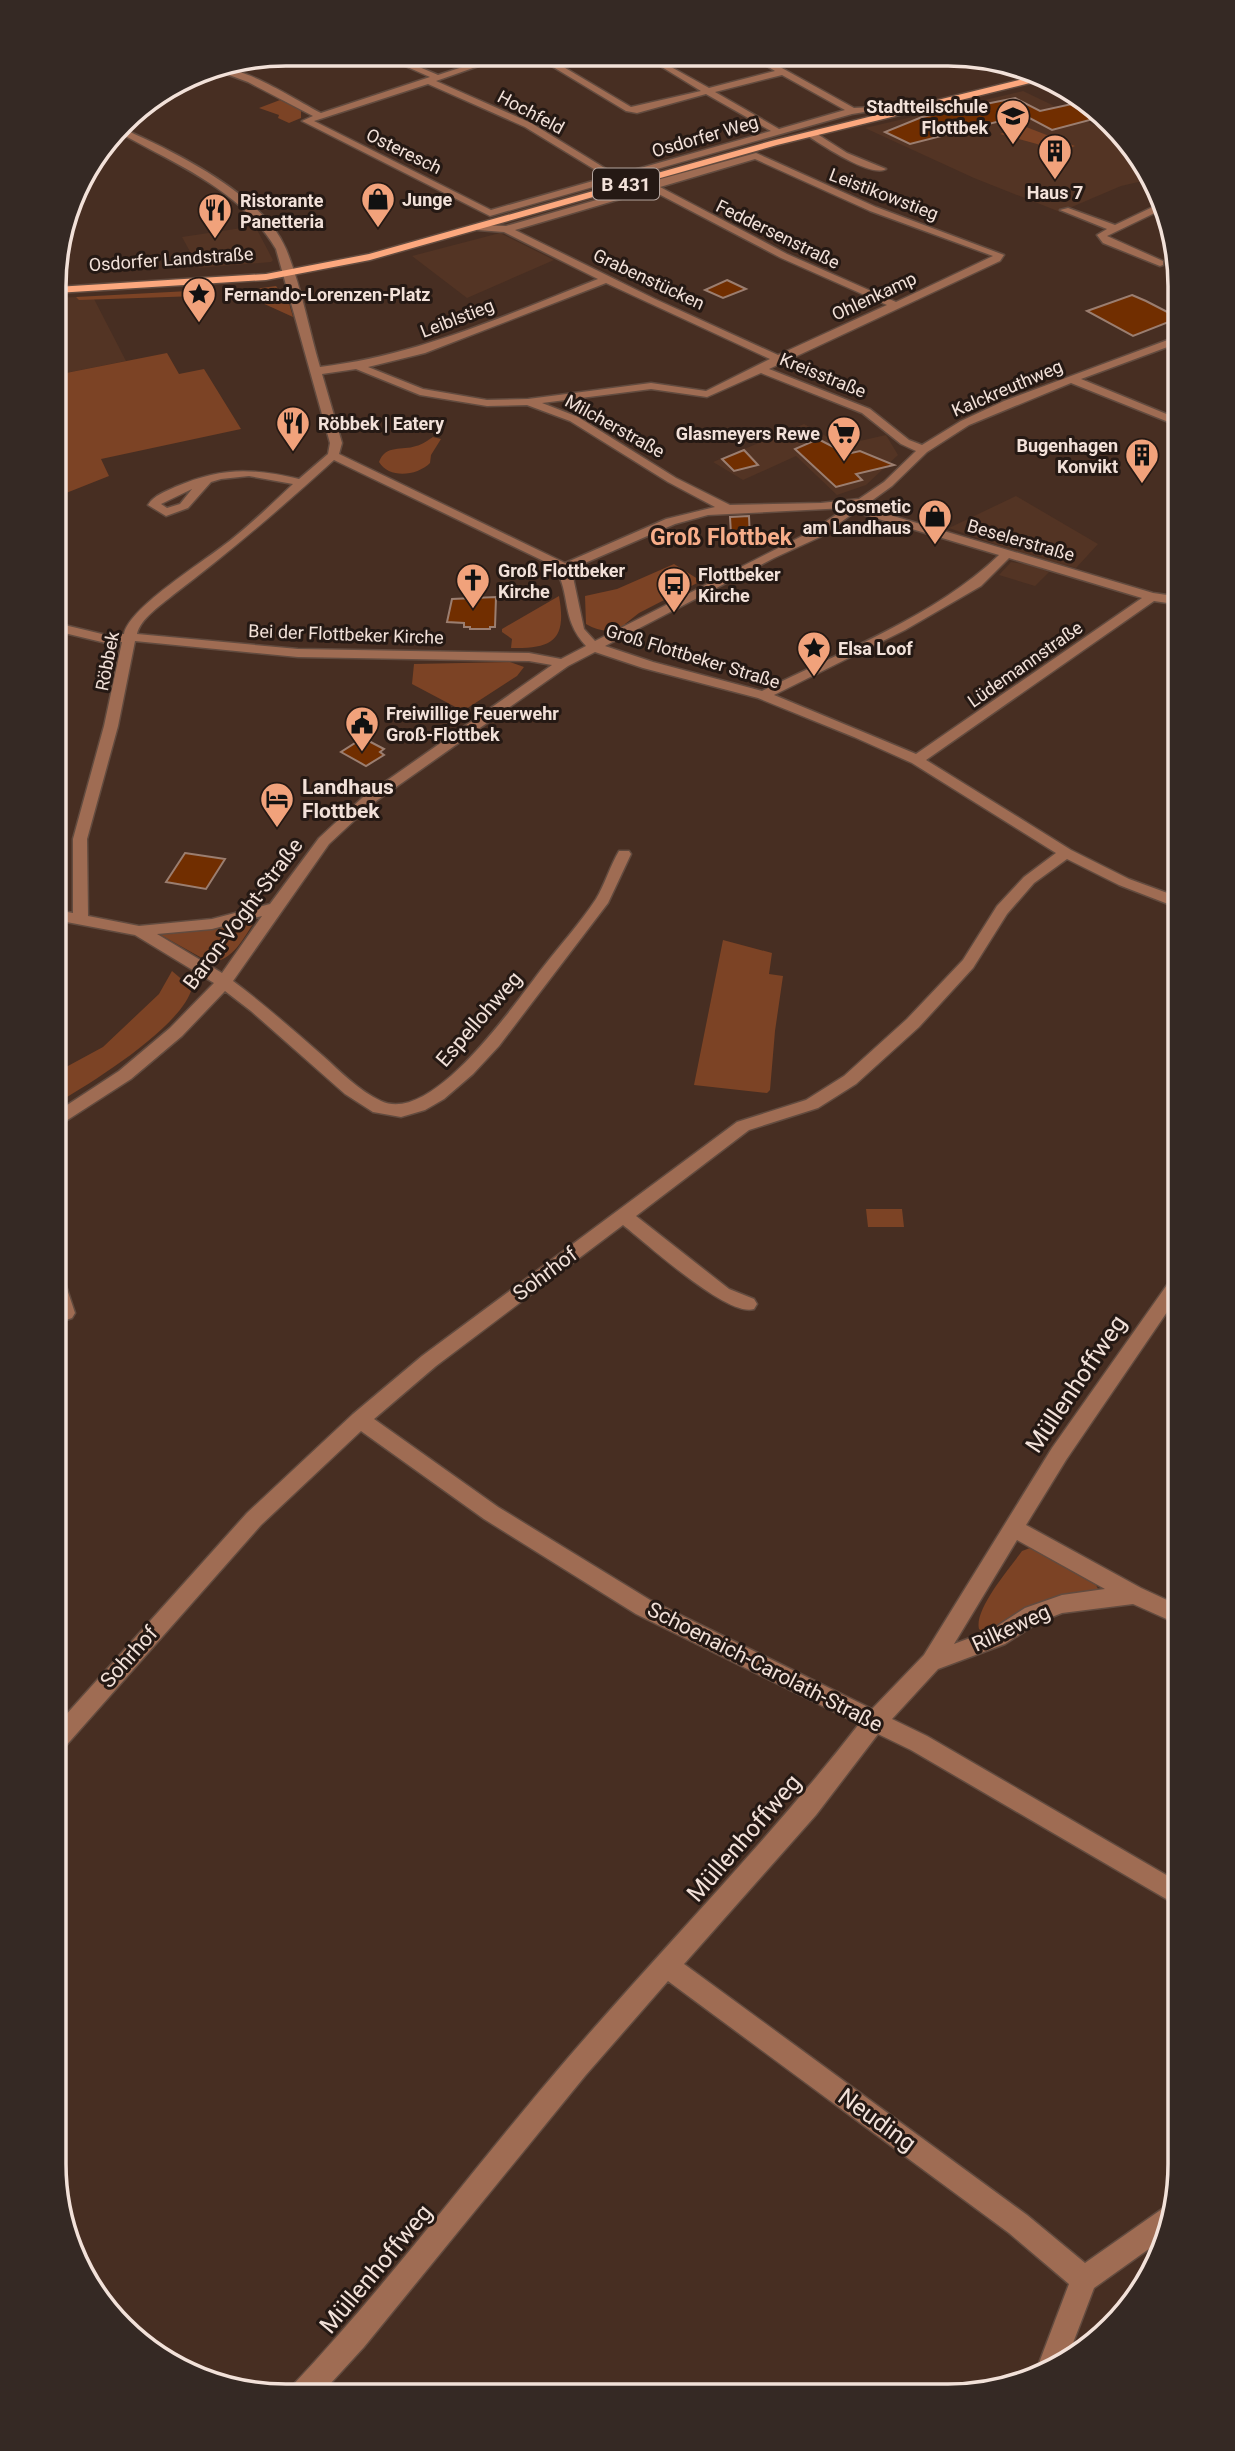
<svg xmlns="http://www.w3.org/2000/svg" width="1235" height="2451" viewBox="0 0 1235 2451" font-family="Roboto,sans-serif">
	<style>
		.built { fill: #533424 }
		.green { fill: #7c4325 }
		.building { fill: #712e00; stroke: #9b7e70; stroke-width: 2 }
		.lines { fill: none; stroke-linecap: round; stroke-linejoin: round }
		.minor-casing { stroke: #624b3f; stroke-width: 3 }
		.major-casing { stroke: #624b3f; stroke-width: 3 }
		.minor { fill: #9f6c53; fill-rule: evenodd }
		.major { fill: #fca87e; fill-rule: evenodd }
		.labels { text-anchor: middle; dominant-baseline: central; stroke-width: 6; stroke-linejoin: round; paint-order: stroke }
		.far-poi-label { font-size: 18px; font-weight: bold; fill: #f2e1d9; stroke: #251914; text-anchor: start }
		.far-street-label { font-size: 18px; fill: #f2e1d9; stroke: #251914 }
		.shield { fill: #251914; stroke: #b4a59e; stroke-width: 2 }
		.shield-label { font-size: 19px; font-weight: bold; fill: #f2e1d9 }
		.poi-label { font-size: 21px; font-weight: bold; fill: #f2e1d9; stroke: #251914; text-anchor: start }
		.street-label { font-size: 21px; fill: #f2e1d9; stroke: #251914 }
		.far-district-label { font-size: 23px; font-weight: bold; fill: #f7ad89; stroke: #251914 }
		.near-street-label { font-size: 24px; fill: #f2e1d9; stroke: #251914 }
		.rim { fill: none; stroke: #f2e1d9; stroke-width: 3.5 }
	</style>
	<rect width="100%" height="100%" fill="#472e22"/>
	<path class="built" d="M1023,91l94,45 30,44 -26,6 -61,26 -86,-34 -109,-50z
		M255,226l18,34 -2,2 -72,6 -17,-31z
		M500,233l54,27 -87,38 -55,-42z
		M76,297l18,2 32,62 -70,14v-77z
		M804,424l38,21 44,-10 12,20 -32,30 -29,10 -41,-39 -53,24 -30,-18z
		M1016,496l82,48 -22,24 -42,-10 -85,-30z
		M1011,562l20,3 18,7 -14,14 -36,-11z"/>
	<path class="green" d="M280,100l21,10v8l-12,5 -11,-5 1,-3 -20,-7z
		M1021,125l54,21 -17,7 -21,-9 -37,-10z
		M276,286l13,17 4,14 -46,-21 14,-8z
		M189,291l9,5 -119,4 -3,-3z
		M167,353l12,21 25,-5 37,60 -140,30 8,17 -53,21v-122z
		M433,437l8,2 -10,16 -1,8c-13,13 -41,16 -51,-1 7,-18 23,-11 37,-16 6,-1 12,-6 17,-9z
		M674,564l27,17 -62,32 -14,11 1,2c-14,7 -26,6 -40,-2l-1,-28 32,-7z
		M559,596c8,44 -6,53 -48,52l1,-9 -10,-7v-3z
		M510,662l14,5 -7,9 -54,35 -51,-27 2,-20z
		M257,918c-13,18 -23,44 -48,44l-50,-28 52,-5z
		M723,940l49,13 -3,21 14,2 -8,55 -5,59 -3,3 -73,-8z
		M172,971l20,17c-10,39 -102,96 -137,116v-31l48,-26 56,-53z
		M866,1209h36l2,18h-36z
		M1030,1548l66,37 2,4 -41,8 -71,37 -7,-5c-5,-20 31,-61 43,-78z"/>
	<path class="building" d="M1015,98l25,13 41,-9 24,14 -53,14 -28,-15 -114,29 -25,-12 37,-15z
		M727,280l19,9 -23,9 -18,-8z
		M1132,295l14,6 33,17 -46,18 -46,-25z
		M818,439l29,15 13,-3 34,14 -38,9 6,6 -26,7 -41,-38z
		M744,450l14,15 -24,6 -12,-12z
		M749,516l1,23 -19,-5 -1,-17z
		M496,597l-1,30h-5v2h-20v-2h-6v-4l-17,-1 5,-23z
		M363,738l21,11 -4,3 4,3 -18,11 -25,-14z
		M185,853l40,6 -19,30 -40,-7z"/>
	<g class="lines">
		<g class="minor-casing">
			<path id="minor" d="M380,55h11l47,20 58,-19h11l-71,25 95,42 85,52 155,-44 -65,-37 -69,19 -11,-2 -91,-55h10l86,51 70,-16 -57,-35 9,1 56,31 66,-17 -23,-14h10l92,51 19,-1 4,3 -25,4 -362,102 -188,-95 11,-5 -65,-34 -35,-13c28,-6 82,31 108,44l109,-36zM782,75l63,35 -66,19 -64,-37zM428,84l97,43 82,50 -116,33 -177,-89z
				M121,128c53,23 142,67 165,121 15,36 23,81 34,118 99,-12 186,-52 278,-88l-94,-47 -26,-2 -5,-3 2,-2 31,1 139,-40 1,-3 110,-30 120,54 128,48 -4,6 -231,108 101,40 39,31 13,5 39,-24 43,-20 177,-66v7l-100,37 100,41v7l-110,-44 -102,42 -42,27 -35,34 -29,21 290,86 28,4v8l-27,-4 -228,159 145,90 58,29 52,19v11l-62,-24 -52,-26 -33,24 -27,31 -34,54 -54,59 -63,57 -38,24 -69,22 -113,86 93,73 25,10 3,5 -3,5c-26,9 -108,-66 -131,-84l-187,141 -62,53 124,88 152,93 222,109 52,-54 128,-207 122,-173 6,-2v20l-114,167 -40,65 115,63 39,18v19l-47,-21 -71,9 -23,9 -34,22 -67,25 -46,50 35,17 253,147v24l-269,-157 -33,-16 -62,81 -132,149 343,251 58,48 77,-54 12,-2 -7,29 -73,52 -29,76 -27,13 -2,-6 33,-87 -60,-51 -341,-252 -83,95 -221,271 -44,48h-32l4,-9c98,-104 182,-219 275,-327 97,-113 201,-218 292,-335l-223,-110 -152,-95 -123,-88 -100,94 -198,224 -8,3v-25l192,-214 106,-99 69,-58 315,-234 69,-22 38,-24 63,-57 56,-59 34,-54 27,-29 32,-24 -144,-90 -58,-26 -96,-39 -115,-30 -48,-16 -27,14 -196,138 -43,40 -96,137c31,23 60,49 90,75 18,16 36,35 58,45 52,25 136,-101 163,-135 17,-22 37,-44 52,-67 9,-15 14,-33 23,-48h10l2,3 -23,49 -109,143 -26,28 -29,25 -19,11 -24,7 -28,-5 -28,-18 -94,-83 -26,-20 -43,45 -51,43 -76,49v-15l64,-42 51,-43 44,-45 -79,-48 -79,-15v-10l17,3v-74l31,-113 18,-84 -16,1 -50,-12v-8l50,12 18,-1c5,-27 84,-75 108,-95 21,-17 41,-36 61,-55l-44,-8 -28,3 -10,3 -23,26 -22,8 -18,-11c6,-10 17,-13 27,-18 47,-20 76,-19 124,-8l29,-25 2,-11 -54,-194c-36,-60 -99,-84 -158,-117zM755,159l115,52 123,45 -97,46 -109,-48 -127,-67zM651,190l130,68 106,47 -109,50 -123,-56 -140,-69zM606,283l164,76 -64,32 -55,-8 -123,16 -41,1 -64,-11 -55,-22 57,-14zM356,369l64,26 67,11 40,-1 43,16 98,61 47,25 -49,12 -101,44 -226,-109 3,-11 -20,-69zM761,373l101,40 39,31 15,7 -32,31 -25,17 -38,4 -91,2 -54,-27 -98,-61 -36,-14 109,-14 56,8zM334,460l220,106c18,29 6,52 32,80l-25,13 -32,-6 -231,-4 -161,-15c3,-15 24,-29 36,-39 56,-42 109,-88 161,-135zM192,489l-12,15 -13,4 -6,-4zM846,508l-34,23 -217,110 -11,-12 -11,-52 -4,-7 106,-46 33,-9zM855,512l144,43c-63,61 -159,97 -237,136l-109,-29 -48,-16 169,-88 46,-21zM1009,558l133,40 -226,156 -142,-59 131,-65 76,-44zM135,641l163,16 231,4 23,4 -190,133 -43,40 -49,66 -58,15 -73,7 -51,-10 -1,-77 31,-113zM262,916l-40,57 -65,-39 55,-5zM1017,1540l88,49 -43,6 -37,13 -34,22 -37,14z
				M808,132h6l33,21 39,16c-15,9 -64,-24 -78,-33z
				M1161,203l4,5 -58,28 56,25v4l-3,1 -57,-23 -6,-8 10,-6 -47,-19 8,-2 47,17z
				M56,271l5,3 3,13h-8z
				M55,1273l6,2 3,5 11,33 -3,5 -6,2 -6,-2 -5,-10z"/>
		</g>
		<g class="major-casing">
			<path id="major" d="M1031,77l7,4 -261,64 -407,115 -104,20 -210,13v-6l210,-13 103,-20 402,-113z"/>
		</g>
		<use href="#minor" class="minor"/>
		<use href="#major" class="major"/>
	</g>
	<defs>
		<g id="school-pin" transform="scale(1.75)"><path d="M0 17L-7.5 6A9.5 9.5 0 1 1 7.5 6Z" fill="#f1a27b" stroke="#251914"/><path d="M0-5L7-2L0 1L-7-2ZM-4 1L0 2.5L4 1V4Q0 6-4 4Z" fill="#111"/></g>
		<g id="building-pin" transform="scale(1.75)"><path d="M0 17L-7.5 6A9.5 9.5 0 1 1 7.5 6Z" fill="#f1a27b" stroke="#251914"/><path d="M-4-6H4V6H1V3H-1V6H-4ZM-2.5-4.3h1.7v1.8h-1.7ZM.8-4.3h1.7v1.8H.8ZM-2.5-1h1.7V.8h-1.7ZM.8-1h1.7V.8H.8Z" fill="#111"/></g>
		<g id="shop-pin" transform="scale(1.75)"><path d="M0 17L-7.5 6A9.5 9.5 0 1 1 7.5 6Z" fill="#f1a27b" stroke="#251914"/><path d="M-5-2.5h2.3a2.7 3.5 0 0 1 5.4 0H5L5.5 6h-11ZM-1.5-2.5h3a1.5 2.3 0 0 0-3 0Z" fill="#111"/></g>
		<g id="restaurant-pin" transform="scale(1.75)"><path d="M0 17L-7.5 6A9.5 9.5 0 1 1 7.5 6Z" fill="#f1a27b" stroke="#251914"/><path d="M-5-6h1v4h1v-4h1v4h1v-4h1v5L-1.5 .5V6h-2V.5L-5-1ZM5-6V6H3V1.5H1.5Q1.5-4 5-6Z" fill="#111"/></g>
		<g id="sight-pin" transform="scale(1.75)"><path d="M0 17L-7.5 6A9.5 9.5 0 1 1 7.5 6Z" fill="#f1a27b" stroke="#251914"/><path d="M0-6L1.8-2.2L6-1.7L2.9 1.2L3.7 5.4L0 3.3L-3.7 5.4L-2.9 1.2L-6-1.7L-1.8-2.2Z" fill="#111"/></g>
		<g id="supermarket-pin" transform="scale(1.75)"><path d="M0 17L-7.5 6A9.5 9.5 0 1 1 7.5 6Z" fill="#f1a27b" stroke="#251914"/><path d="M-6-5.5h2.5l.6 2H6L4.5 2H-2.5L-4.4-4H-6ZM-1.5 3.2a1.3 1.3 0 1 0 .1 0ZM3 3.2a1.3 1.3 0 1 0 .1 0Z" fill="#111"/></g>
		<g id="church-pin" transform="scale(1.75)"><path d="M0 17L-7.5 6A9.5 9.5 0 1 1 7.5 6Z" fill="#f1a27b" stroke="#251914"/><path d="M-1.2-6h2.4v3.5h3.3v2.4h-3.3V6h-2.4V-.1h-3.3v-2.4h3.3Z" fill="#111"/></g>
		<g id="bus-pin" transform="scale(1.75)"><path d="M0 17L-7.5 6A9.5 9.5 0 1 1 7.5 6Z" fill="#f1a27b" stroke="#251914"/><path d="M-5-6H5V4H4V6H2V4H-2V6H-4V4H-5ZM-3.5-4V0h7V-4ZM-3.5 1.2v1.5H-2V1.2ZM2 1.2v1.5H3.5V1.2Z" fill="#111"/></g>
		<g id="civic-pin" transform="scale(1.75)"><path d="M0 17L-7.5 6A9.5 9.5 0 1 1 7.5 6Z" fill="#f1a27b" stroke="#251914"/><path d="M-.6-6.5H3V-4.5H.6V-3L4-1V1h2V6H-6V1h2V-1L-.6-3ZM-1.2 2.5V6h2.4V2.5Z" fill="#111"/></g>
		<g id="hotel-pin" transform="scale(1.75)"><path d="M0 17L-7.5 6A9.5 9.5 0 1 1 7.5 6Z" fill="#f1a27b" stroke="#251914"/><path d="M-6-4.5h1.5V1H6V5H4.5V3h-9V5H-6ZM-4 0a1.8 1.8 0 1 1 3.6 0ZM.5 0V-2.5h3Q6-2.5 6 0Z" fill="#111"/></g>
	</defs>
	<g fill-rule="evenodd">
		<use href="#school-pin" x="1013" y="116"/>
		<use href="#building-pin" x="1055" y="151"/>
		<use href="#shop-pin" x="378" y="199"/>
		<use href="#restaurant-pin" x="215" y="210"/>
		<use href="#sight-pin" x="199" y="294"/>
		<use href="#restaurant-pin" x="293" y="423"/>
		<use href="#supermarket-pin" x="844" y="433"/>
		<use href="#building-pin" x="1142" y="455"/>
		<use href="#shop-pin" x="935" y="516"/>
		<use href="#church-pin" x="473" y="580"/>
		<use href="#bus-pin" x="674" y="584"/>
		<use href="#sight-pin" x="814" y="648"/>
		<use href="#civic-pin" x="362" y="723"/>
		<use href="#hotel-pin" x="277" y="799"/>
	</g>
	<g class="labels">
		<g class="far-poi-label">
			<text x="988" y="106" text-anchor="end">Stadtteilschule<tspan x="988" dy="21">Flottbek</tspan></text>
			<text x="1055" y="192" text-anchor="middle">Haus 7</text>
			<text x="402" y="199">Junge</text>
			<text x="240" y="200">Ristorante<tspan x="240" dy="21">Panetteria</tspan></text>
			<text x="224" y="294">Fernando-Lorenzen-Platz</text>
			<text x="318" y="423">Röbbek | Eatery</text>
			<text x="820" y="433" text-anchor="end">Glasmeyers Rewe</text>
			<text x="1118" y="445" text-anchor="end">Bugenhagen<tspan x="1118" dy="21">Konvikt</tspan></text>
			<text x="911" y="506" text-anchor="end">Cosmetic<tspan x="911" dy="21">am Landhaus</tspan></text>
			<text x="498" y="570">Groß Flottbeker<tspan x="498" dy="21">Kirche</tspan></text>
			<text x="698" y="574">Flottbeker<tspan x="698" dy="21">Kirche</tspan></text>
			<text x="838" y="648">Elsa Loof</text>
			<text x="386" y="713">Freiwillige Feuerwehr<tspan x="386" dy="21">Groß-Flottbek</tspan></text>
		</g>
		<g class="far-street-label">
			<text transform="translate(531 112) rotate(28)">Hochfeld</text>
			<text transform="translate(705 136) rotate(-16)">Osdorfer Weg</text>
			<text transform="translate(404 151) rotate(26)">Osteresch</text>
			<text transform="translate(884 194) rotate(21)">Leistikowstieg</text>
			<text transform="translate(778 234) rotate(26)">Feddersenstraße</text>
			<text transform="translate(171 259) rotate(-4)">Osdorfer Landstraße</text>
			<text transform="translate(649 279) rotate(25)">Grabenstücken</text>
			<text transform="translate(874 296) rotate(-25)">Ohlenkamp</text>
			<text transform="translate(457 318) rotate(-21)">Leiblstieg</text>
			<text transform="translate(823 375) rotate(22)">Kreisstraße</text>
			<text transform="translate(1007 388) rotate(-23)">Kalckreuthweg</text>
			<text transform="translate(615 426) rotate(29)">Milcherstraße</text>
			<text transform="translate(1021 540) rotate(16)">Beselerstraße</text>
			<text transform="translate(346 634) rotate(2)">Bei der Flottbeker Kirche</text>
			<text transform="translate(693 656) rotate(17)">Groß Flottbeker Straße</text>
			<text transform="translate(107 661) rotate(-79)">Röbbek</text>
			<text transform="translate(1025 664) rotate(-35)">Lüdemannstraße</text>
		</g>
		<rect class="shield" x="593" y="168.5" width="66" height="31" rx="5"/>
		<g class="shield-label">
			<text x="626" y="184">B 431</text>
		</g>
		<g class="poi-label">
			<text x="302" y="787">Landhaus<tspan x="302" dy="24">Flottbek</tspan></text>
		</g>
		<g class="street-label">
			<text transform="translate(243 914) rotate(-53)">Baron-Voght-Straße</text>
			<text transform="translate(479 1019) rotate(-49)">Espellohweg</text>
			<text transform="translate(545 1274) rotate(-37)">Sohrhof</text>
			<text transform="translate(1011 1628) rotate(-25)">Rilkeweg</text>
			<text transform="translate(129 1657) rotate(-48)">Sohrhof</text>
			<text transform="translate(765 1667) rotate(27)">Schoenaich-Carolath-Straße</text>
		</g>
		<g class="far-district-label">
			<text x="721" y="537">Groß Flottbek</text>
		</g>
		<g class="near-street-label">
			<text transform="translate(1076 1384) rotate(-56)">Müllenhoffweg</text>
			<text transform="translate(744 1838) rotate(-49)">Müllenhoffweg</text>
			<text transform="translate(877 2120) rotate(36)">Neuding</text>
			<text transform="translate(376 2269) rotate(-50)">Müllenhoffweg</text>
		</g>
	</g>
	<path d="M0 0H1235V2451H0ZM286 66H948A220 220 0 0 1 1168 286V2164A220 220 0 0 1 948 2384H286A220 220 0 0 1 66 2164V286A220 220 0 0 1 286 66Z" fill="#352924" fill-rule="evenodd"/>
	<path class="rim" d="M286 66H948A220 220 0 0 1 1168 286V2164A220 220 0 0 1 948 2384H286A220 220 0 0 1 66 2164V286A220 220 0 0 1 286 66Z"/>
</svg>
